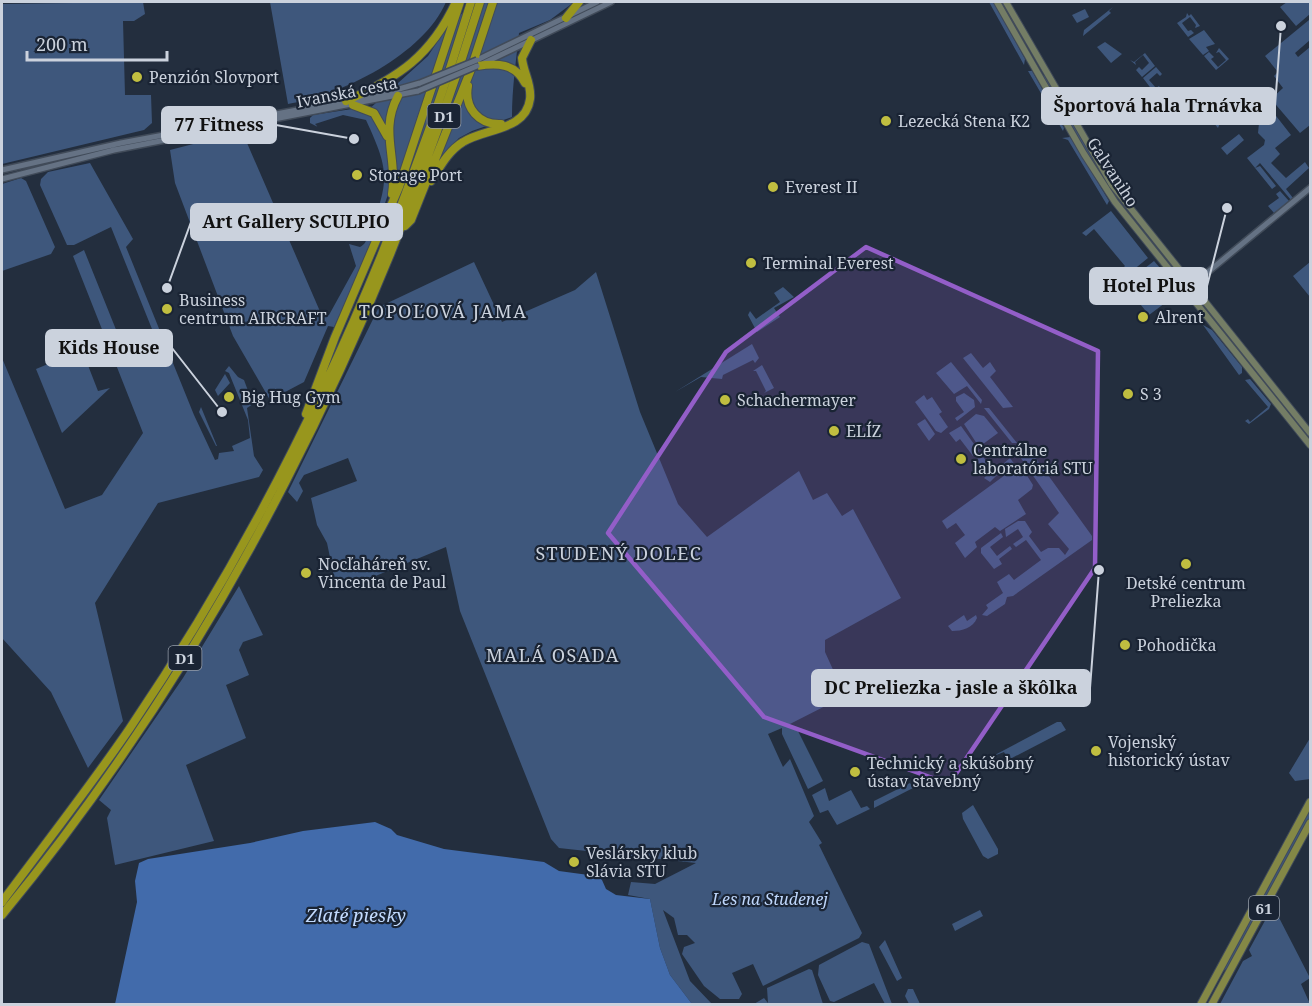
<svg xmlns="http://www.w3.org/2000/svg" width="1312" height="1006" viewBox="0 0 1312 1006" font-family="'Noto Serif',serif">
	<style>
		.green { fill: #3e577c }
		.water { fill: #426bab }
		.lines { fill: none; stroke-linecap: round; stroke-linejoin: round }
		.tertiary-casing { stroke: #414b59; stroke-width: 8 }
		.secondary-casing { stroke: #414b59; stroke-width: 8 }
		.primary-casing { stroke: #414b59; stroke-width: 9 }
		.motorway-casing { stroke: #414b59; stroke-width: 10 }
		.tertiary { stroke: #657284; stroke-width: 5 }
		.secondary { stroke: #747d65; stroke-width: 6 }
		.primary { stroke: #848846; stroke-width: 7 }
		.motorway { stroke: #98961d; stroke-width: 8 }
		.tertiary-bridge-casing { stroke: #414b59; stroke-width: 8; stroke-linecap: butt }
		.tertiary-bridge { stroke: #657284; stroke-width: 5 }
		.marked { fill: #935ec8; fill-opacity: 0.2; stroke: #935ec8; stroke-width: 4.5; stroke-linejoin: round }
		.poi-dot { fill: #c0be40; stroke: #1a2434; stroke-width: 2 }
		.labels { text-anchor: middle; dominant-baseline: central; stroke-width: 4.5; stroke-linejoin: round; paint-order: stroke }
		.shield { fill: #1a2434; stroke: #969eaa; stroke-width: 1.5 }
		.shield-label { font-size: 15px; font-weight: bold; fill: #cbd2dd }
		.poi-label { font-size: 16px; fill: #cbd2dd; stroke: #1a2434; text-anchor: start }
		.street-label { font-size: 16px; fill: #cbd2dd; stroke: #1a2434 }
		.park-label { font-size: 16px; font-style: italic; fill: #bfd7fc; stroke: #1a2434 }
		.neighbourhood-label { font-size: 18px; letter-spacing: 1.5px; fill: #cbd2dd; stroke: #1a2434 }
		.water-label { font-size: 18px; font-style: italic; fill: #c2dafe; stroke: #1a2434 }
		.leader { fill: none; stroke: #cbd2dd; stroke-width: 2 }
		.callout-dot { fill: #cbd2dd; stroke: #1a2434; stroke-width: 2 }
		.callout { fill: #cbd2dd; stroke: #cbd2dd; stroke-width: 2 }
		.callout-label { font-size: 18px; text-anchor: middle; font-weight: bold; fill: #111 }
	</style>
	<rect width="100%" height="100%" fill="#232e3e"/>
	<path class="green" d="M143,2l2,12 -11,7h-11l2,74h26l1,28 -8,7 -142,34v-160z
		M270,2h176c-22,52 -104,93 -158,102z
		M474,2h100l-24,18 -31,13c-3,29 -7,55 -7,84l-40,14 -13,7 -17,18 -50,19 -1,11 -25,71 -32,70 -6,-1 -24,56 -34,18 -37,-64 -58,-153 -5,-33 58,-15 16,1 78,180 7,-1 27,-49 -7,-22 11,3c7,-4 7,-8 6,-16l4,1c19,-52 20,-60 -4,-112l-23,-5 -28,9 3,3 -8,-4v-5l3,-3 39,-6 15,2 61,-55 17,-26z
		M989,2h4l32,57 -1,6z
		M1287,2h23v12l-14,12 -16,-19z
		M1113,7l-4,4 2,2 -28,23 1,-6z
		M1085,9l4,8 -12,6 -5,-8z
		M1187,13l2,3 2,-2 9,12 -5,2 1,-3 -6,-8 -8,6 6,8 3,-1 3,3 -6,4 -11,-14 9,-6z
		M1309,20l1,20 -15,13 3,4 12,-10v78l-10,8 -29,-34 12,-11 -9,-12 4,-4 -13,-16z
		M1204,30l11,14 -9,3 3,4 -6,4 -14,-16z
		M1105,42l17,12 -11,9 -14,-16z
		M1219,48l10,11 -13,11 -12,-14 5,-4 5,5 -3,2 7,8 8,-7 -7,-8 -3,1z
		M1145,53l10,13 -13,11 -6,-7 3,-3 3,3 7,-7 -6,-8 -8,7 1,3 -6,-5 4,2z
		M1156,67l6,7 -2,2 -3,-3 -8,7 7,8 3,-2 2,3h-5l3,4 -3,2 -13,-17z
		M1028,71h4l32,57 -1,3z
		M1044,75l73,123 67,84 -52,-60 -37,-53 -52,-93z
		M1197,94l23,29 -2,5 -25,-30z
		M1273,112l18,23 -16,13 5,6 -9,9 15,15 19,-16 4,6 -23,21 7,9 -2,2 -31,-37 -5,5 5,-2 16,20 -4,3 -25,-31 17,-13 1,-5 -7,-7 1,-10z
		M1239,134l5,6 -17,15 -6,-7z
		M1070,137l39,64 -2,4 -39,-65 -6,-2z
		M90,163l43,76 -7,8 68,168 21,45 3,-1 1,-6 15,-2 -2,-5 18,-8 -2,-18 -19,-47 -4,-2 4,-5 9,11 6,3 9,24 -6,4 7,48 9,14 -4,7 -101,26 -63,100 28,118 -35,47 -37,-76 -49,-54v-280l63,151 37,-14 41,-62 -70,-177 11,-6 43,107 31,-13 -47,-117 -37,18h-7l-27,-60 1,-6 7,-7z
		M21,178l5,3 29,66 -4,7 -49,17v-87z
		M1280,191l9,10 -15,12 -6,-7 11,-8 -3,-4z
		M1111,211l37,47 -21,17 -5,-6 3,-3 -31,-37 -8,7 -4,-3z
		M1154,261l25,29 -6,7 -24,18 -21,-26 6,-5 -3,-5z
		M474,262l28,60 73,-32 21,-18 44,140 38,92 29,33 92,-66 14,29 14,-7 15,23 11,-7 48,89 -76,42v12l20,44 -59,30 12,5 25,50 -15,8 -26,-55v-6l-14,6 15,33 7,-8 24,57 -5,6 13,21 -3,2 43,88 -3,5 -96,48 -10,-22 -21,9 10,21 -3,5h-19l-16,-13 -22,-32 2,-7 11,-4 -8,-8h-9l-4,-17 -11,-8 27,71 22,23h-20l-22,-29 -10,-27 -10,-49 -22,-4 3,-13 24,2 41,-21 -137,-15 -8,-9 -91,-228 -14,-64 -90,37 -2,-3 -9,4 1,3 -5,2 -5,-4 -9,-43 -10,-18 -6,-27 46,-17 -9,-23 -44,17 -5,8 4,8 -6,11 -9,-10 91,-185z
		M1310,262v35l-17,-21z
		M783,287l11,10 -20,11 6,9 -23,15 -9,-17 2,-4 6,8 24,-17 -6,-9z
		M1196,296l85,105 -87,-104z
		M1203,325l9,5 30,37v6l-3,2z
		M752,344l7,14 -4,5 -2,-3 -30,15 -1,4 -21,-2 -26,15z
		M82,350l16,41 12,-3 -48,45 -26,-64z
		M971,353l12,15 7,-6 6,9 -6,6 23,30 -10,1 -40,-50z
		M951,362l31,38 -1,4 -14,-18 -13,8 -18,-21z
		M762,365l12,23 -10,5 2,-2 -10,-20h-3z
		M225,374l5,9 -12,13 -3,-6z
		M1250,379l21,25 -2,5 -20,15 -4,-3 3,-2 2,3 18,-15 -23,-27z
		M964,393l10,7 1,7 -18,14 -2,-3 9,-6 -8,-11v-4z
		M924,395l3,5 5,-3 10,15 -3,2 9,13 -7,6 -5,-2 -21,-29z
		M201,407l16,39h-1l-17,-34z
		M984,408h5l28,35h-5z
		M976,414l8,2 14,17 -19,14 -15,-23z
		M925,419l10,15 -6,7 -12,-17z
		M961,426l18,25 -6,5 -13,-17 -4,3 -7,-9z
		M1026,449l9,8 57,79v4l-79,56 -6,1 -2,7 -18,12 -5,-1 6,-7 -2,-3 17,-12 -6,-11 12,-8 5,6 27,-20 -15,-20 -10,7 -3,-3 10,-7 -5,-8 -12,8 -1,-8 13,-8h7l7,11 -3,4 12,16 7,-4h11l6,7 4,-6 -21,-25 11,-11 -41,-59z
		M980,457l4,1 13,17 -7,7 -6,-4 3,-3 -11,-15z
		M1010,458l5,7 -16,9 -3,-4z
		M1016,467l10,7 7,11 -1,4 -14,11 8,14 -26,17 -5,-4 -20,15 2,5 -12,11 -10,-15 10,-8 -9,-12 -9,6 -5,-8z
		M1001,533l2,4 -13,10 7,9 13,-10 2,3 -13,10 3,5 -8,5 -13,-16v-5z
		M239,586l24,49 -20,7 -4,8 10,25 -23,10 20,53 -60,27 28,76 -99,24 -8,-47 4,-8 -12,-10 84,-122z
		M964,615l3,6 9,-6 1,3c-4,10 -15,13 -25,13l-4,-5z
		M1057,722h4l5,8 -56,29 4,10 -10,-17 -13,5z
		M1310,738v41l-15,2 -6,-8z
		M910,783l3,5 -39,20v-7z
		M825,788l4,13 22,-11 10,18 6,-2 3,3 -33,16 -9,-15 -8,3 -8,-18z
		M973,805l25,44v5l-10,5 -5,-3 -20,-37 -1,-6z
		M1310,808v10l-79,147 -11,9z
		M1273,906l37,72 -9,6 9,20h-90l23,-43 9,-5 -3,-6z
		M980,910l3,6 -28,15 -3,-7z
		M885,940l17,38 -5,3 -18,-34z
		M862,942l7,2 23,60h-7l-11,-21 -40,19 -4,-1 -12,-26 1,-10z
		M809,969l3,1 11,34h-69l10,-6 4,5 -1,-15z
		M908,989h5l7,15h-11l-4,-8z"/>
	<path class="water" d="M375,822l16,7 6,6 47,14 100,13 15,9 37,5 6,4 4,9 10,6 34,4 10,49 10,27 22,29h-577l22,-102 -2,-21 4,-18 9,-4 102,-16 53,-12z"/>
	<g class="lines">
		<g class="tertiary-casing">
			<path id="tertiary" d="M477,60l120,-58
				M484,63l127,-61
				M2,170l119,-27 257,-48 42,-12
				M2,179l112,-29 304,-59
				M1191,286l119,-98"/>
		</g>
		<g class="secondary-casing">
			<path id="secondary" d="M997,2l87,152 31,48 195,243
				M1006,2l106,183 198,248"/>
		</g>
		<g class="primary-casing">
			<path id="primary" d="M1201,1004l109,-202
				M1212,1004l98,-181"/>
		</g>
		<g class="motorway-casing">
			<path id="motorway" d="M566,18l13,-16
				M477,66c20,-3 38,-3 48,17
				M468,86c-4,22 11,39 33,38
				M346,101c53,-24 85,-45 110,-99
				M353,105l21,8 13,23
				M431,181c9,-14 17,-30 32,-39 22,-14 63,-11 67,-43 2,-15 -7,-27 -8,-41l9,-18
				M392,194c6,-36 -13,-63 6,-98
				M405,226l6,-6 59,-148 23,-70
				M306,414l29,-77 64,-150 61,-185
				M2,902c43,-58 87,-114 128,-174 151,-223 263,-469 341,-726
				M2,915c221,-268 376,-583 478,-913"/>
		</g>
		<use href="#tertiary" class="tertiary"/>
		<use href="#secondary" class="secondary"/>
		<use href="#primary" class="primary"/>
		<use href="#motorway" class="motorway"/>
		<g class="tertiary-bridge-casing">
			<path id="tertiary-bridge" d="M420,83l57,-23
				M418,91l59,-25"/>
		</g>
		<use href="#tertiary-bridge" class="tertiary-bridge"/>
	</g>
	<path class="marked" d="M866,247l232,104 -3,217 -146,216 -185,-67 -156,-184 118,-181z"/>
	<g class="poi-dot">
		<circle cx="137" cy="77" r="6"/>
		<circle cx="886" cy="121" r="6"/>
		<circle cx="357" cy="175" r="6"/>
		<circle cx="773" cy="187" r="6"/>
		<circle cx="751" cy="263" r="6"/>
		<circle cx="167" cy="309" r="6"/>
		<circle cx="1143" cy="317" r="6"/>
		<circle cx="1128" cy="394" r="6"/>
		<circle cx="229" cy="397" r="6"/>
		<circle cx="725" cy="400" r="6"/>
		<circle cx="834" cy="431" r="6"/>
		<circle cx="961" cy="459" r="6"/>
		<circle cx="1186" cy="564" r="6"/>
		<circle cx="306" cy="573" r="6"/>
		<circle cx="1125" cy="645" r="6"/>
		<circle cx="1096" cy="751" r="6"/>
		<circle cx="855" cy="772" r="6"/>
		<circle cx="574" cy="862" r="6"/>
	</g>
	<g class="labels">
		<g class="shield">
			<rect x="427.5" y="104" width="33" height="24" rx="4.5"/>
			<rect x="168.5" y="646" width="33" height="24" rx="4.5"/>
			<rect x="1249" y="896" width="30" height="24" rx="4.5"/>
		</g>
		<g class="shield-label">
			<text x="444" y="116">D1</text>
			<text x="185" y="658">D1</text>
			<text x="1264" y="908">61</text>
		</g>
		<g class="poi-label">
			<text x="149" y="77">Penzión Slovport</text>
			<text x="898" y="121">Lezecká Stena K2</text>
			<text x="369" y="175">Storage Port</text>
			<text x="785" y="187">Everest II</text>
			<text x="763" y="263">Terminal Everest</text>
			<text x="179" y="300">Business<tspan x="179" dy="18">centrum AIRCRAFT</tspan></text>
			<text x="1155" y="317">Alrent</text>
			<text x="1140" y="394">S 3</text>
			<text x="241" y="397">Big Hug Gym</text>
			<text x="737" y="400">Schachermayer</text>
			<text x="846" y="431">ELÍZ</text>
			<text x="973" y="450">Centrálne<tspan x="973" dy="18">laboratóriá STU</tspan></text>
			<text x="318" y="564">Nocľaháreň sv.<tspan x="318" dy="18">Vincenta de Paul</tspan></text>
			<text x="1186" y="583" text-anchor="middle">Detské centrum<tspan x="1186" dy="18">Preliezka</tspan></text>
			<text x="1137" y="645">Pohodička</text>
			<text x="1108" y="742">Vojenský<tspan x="1108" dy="18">historický ústav</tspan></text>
			<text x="867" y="763">Technický a skúšobný<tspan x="867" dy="18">ústav stavebný</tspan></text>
			<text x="586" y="853">Veslársky klub<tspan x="586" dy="18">Slávia STU</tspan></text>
		</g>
		<g class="street-label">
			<text transform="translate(347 92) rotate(-11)">Ivanská cesta</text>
			<text transform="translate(1113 172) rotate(57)">Galvaniho</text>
		</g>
		<g class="park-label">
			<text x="770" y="899">Les na Studenej</text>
		</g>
		<g class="neighbourhood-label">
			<text x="443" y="311">TOPOĽOVÁ JAMA</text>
			<text x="619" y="553">STUDENÝ DOLEC</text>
			<text x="553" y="655">MALÁ OSADA</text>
		</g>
		<g class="water-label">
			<text x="356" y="915">Zlaté piesky</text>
		</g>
	</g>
	<path class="leader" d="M1281 26L1275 106M354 139L276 125M167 288L191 222M1227 208L1207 286M222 412L172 348M1099 570L1090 688"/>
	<g class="callout-dot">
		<circle cx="1281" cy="26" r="6"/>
		<circle cx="354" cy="139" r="6"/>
		<circle cx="167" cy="288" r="6"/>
		<circle cx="1227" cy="208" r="6"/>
		<circle cx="222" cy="412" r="6"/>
		<circle cx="1099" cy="570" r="6"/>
	</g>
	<g class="callout">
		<rect x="1042" y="88" width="233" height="36" rx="6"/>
		<rect x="162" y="107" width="114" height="36" rx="6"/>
		<rect x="191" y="204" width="211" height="36" rx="6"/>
		<rect x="1090" y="268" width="117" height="36" rx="6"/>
		<rect x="46" y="330" width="126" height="36" rx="6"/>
		<rect x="812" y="670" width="278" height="36" rx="6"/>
	</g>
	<g class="callout-label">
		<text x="1158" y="112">Športová hala Trnávka</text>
		<text x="219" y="131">77 Fitness</text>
		<text x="296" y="228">Art Gallery SCULPIO</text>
		<text x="1149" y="292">Hotel Plus</text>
		<text x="109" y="354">Kids House</text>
		<text x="951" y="694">DC Preliezka - jasle a škôlka</text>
	</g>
	<rect width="1312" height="1006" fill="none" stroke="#cbd2dd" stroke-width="6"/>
	<path d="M27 51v9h140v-9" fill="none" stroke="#cbd2dd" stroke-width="3"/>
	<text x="36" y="51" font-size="18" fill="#cbd2dd" stroke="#1a2434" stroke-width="4.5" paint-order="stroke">200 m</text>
</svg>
